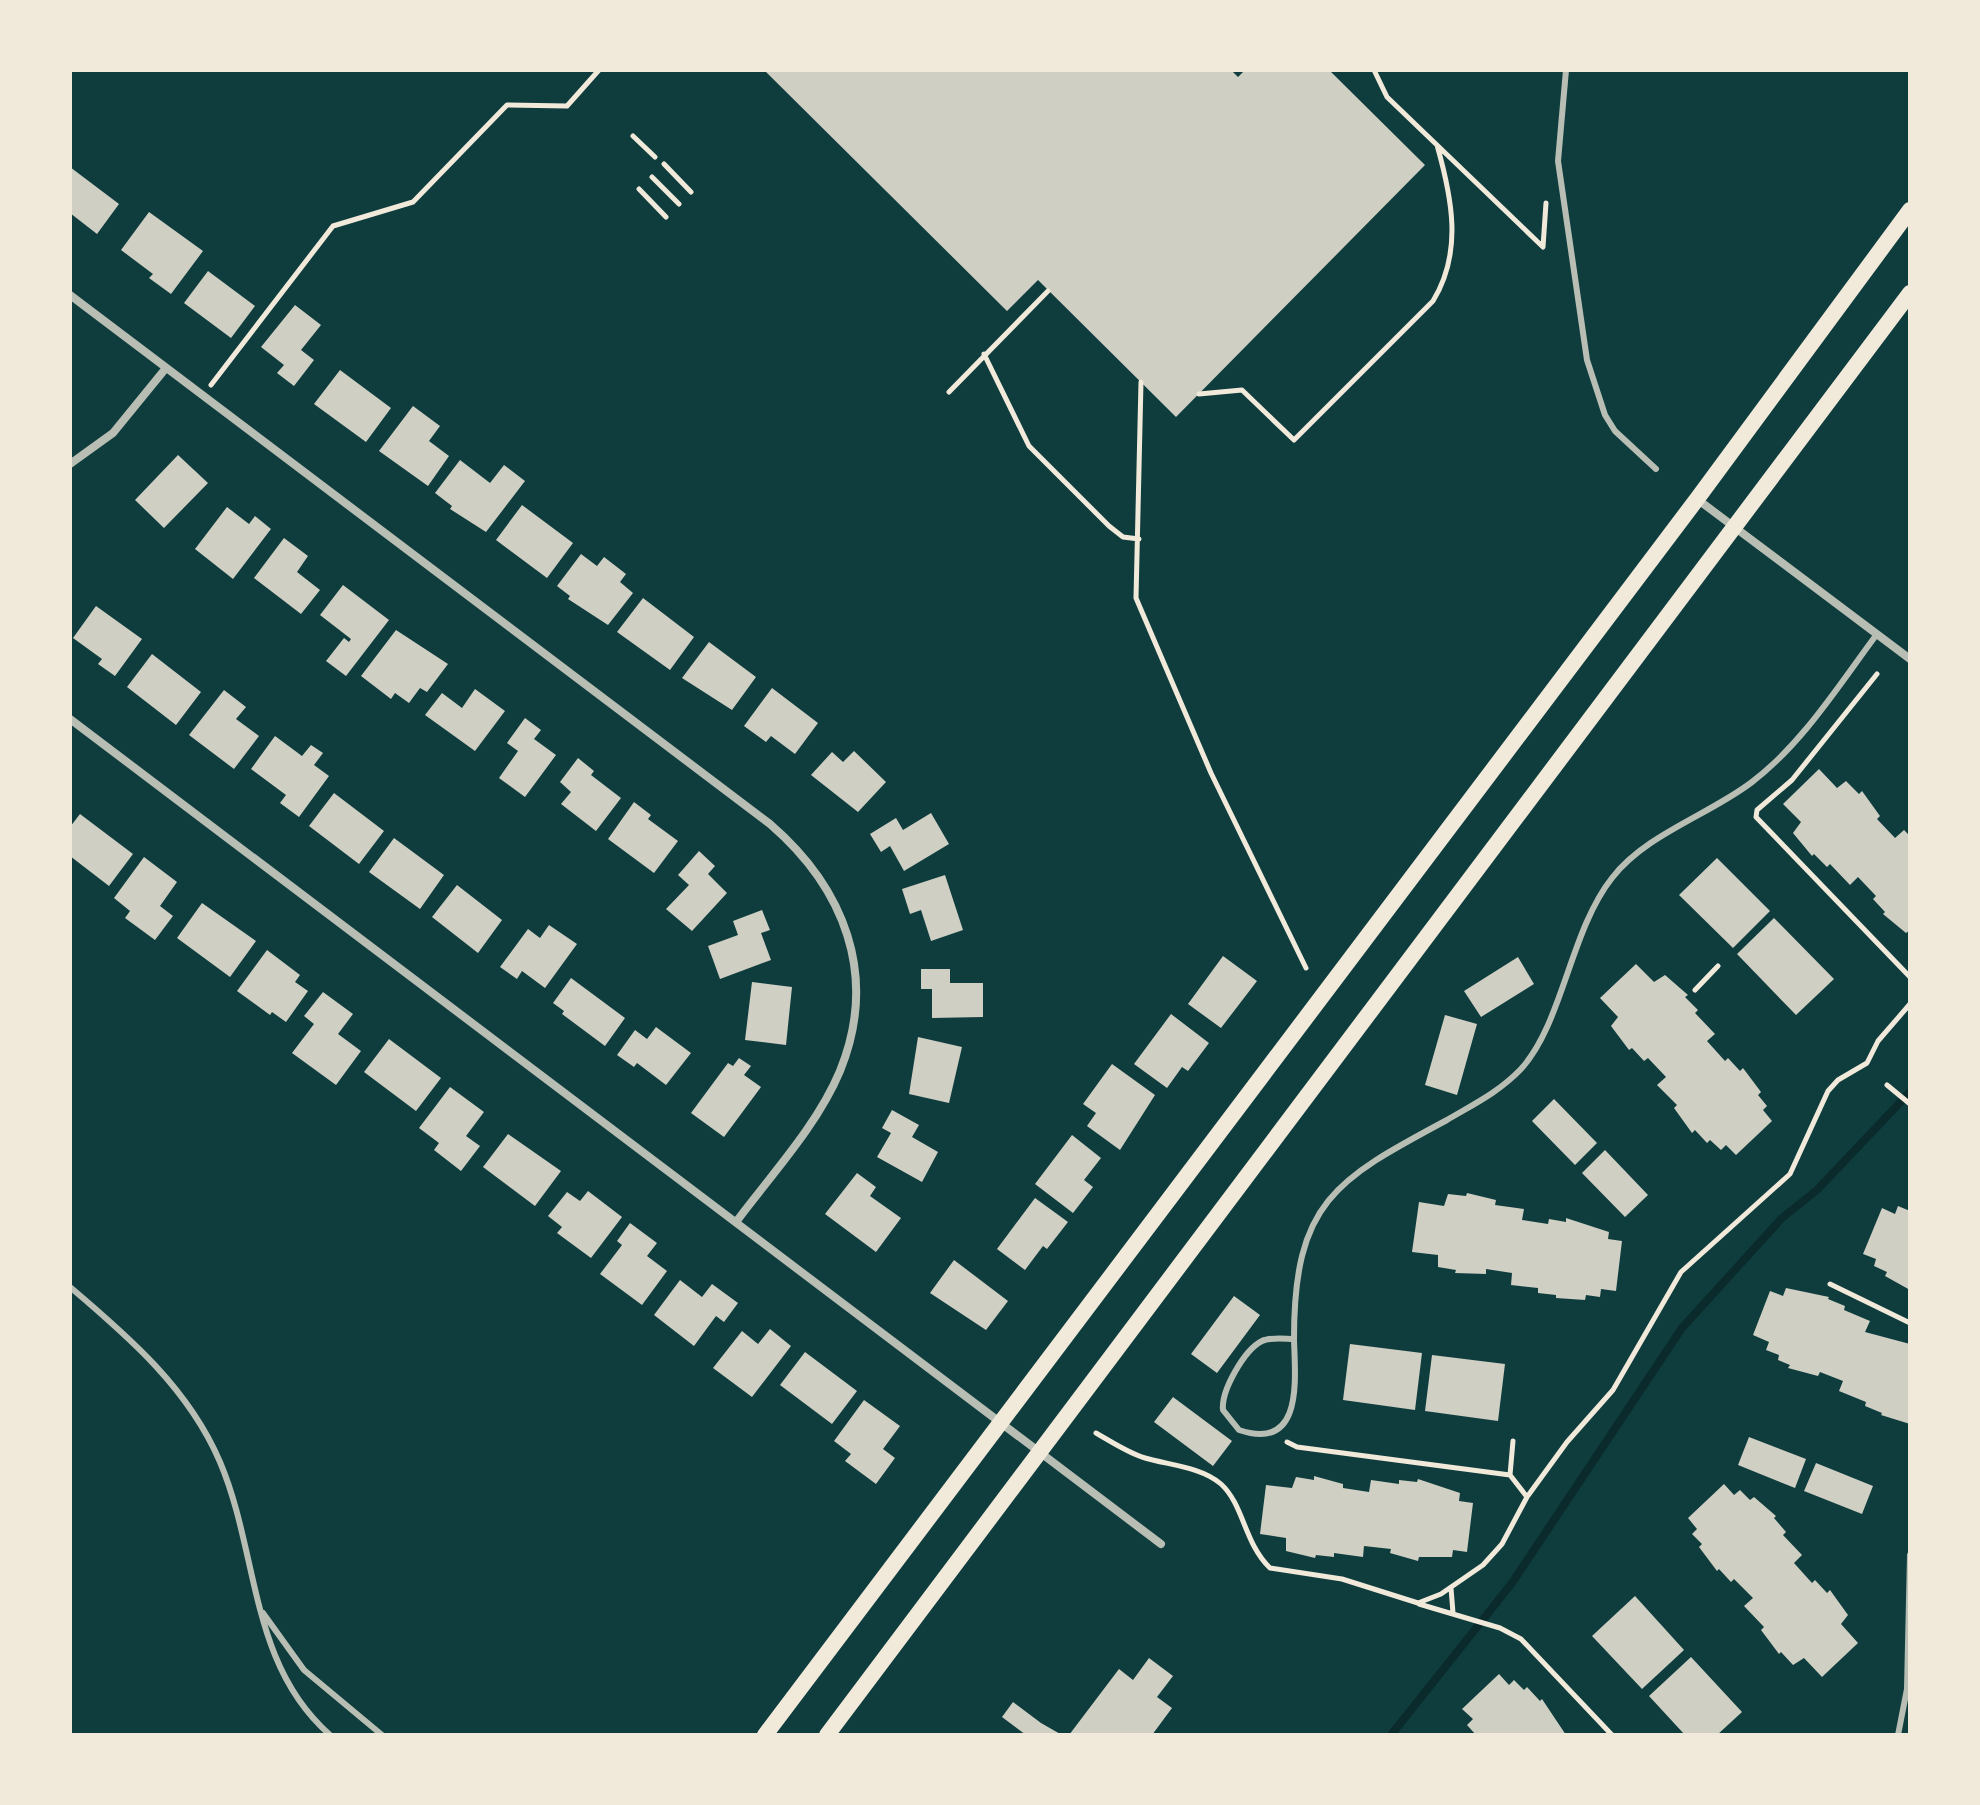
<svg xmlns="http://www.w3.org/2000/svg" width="1980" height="1805" viewBox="0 0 1980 1805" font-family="'Sofia Sans Condensed',sans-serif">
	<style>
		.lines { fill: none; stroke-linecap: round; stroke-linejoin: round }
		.stream { stroke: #0a2a2b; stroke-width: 8 }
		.building { fill: #cfcfc3 }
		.path { stroke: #f1e9da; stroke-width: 5 }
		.service { stroke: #b8beb3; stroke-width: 6 }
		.minor { stroke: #b8beb3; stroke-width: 8 }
		.secondary { stroke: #f1e9da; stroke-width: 16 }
	</style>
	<rect width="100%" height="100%" fill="#0f3d3e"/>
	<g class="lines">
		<path class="stream" d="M1391,1735l121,-152 170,-255 100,-110 35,-28 93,-98"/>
	</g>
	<path class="building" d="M764,70h467l7,7 7,-7h84l96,95 -249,252 -138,-137 -31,31z
		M70,167l49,37 -22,30 -27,-21z
		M149,212l54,39 -32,43 -22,-16 4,-4 -32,-24z
		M208,271l47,35 -24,32 -47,-35z
		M295,305l26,20 -20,25 13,10 -20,26 -17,-13 7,-8 -23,-18z
		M340,370l51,38 -25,34 -52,-38z
		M413,406l27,20 -11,15 20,15 -21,30 -49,-35z
		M178,455l30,28 -44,45 -29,-28z
		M460,460l30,23 14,-18 21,16 -39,51 -36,-23 2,-3 -17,-13z
		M522,505l51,38 -26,35 -51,-38z
		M227,507l22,17 6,-8 16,13 -38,50 -38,-30z
		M284,538l24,18 -11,16 23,18 -19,24 -47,-36z
		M581,554l16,12 7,-9 22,17 -6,8 13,11 -25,32 -40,-26 2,-3 -13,-10z
		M343,585l46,35 -43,56 -20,-15 18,-23 5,4 2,-3 -31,-24z
		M643,598l51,39 -24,33 -53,-38z
		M96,606l46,33 -27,37 -17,-12 4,-5 -29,-21z
		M396,630l52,34 -21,28 -7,-4 -11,15 -14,-10 -4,6 -30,-23z
		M709,642l47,35 -24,33 -50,-32z
		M152,654l49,38 -25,33 -49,-38z
		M772,688l46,35 -23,31 -24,-18 -5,6 -22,-16z
		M475,689l30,22 -30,40 -50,-36 17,-22 20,15z
		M224,690l22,17 -10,12 23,17 -25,33 -45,-34z
		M525,718l16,12 -7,9 22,16 -31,42 -26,-19 19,-27 -11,-8z
		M275,736l27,20 9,-11 12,8 -9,12 15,11 -30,41 -19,-14 6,-8 -35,-26z
		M854,751l32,31 -28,30 -47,-37 21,-23 11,10z
		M578,758l16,13 -3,4 30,23 -25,33 -35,-27 10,-12 -11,-10z
		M1819,769l18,19 9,-7 13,13 3,-3 18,25 -3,3 18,19 9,-8 6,6v94l-4,3 -23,-19 2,-2 -12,-13 3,-3 -18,-19 -8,8 -20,-21 -3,3 -13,-13 -2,2 -19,-23 8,-11 -18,-18z
		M334,793l50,38 -25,33 -50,-38z
		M634,802l17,13 -3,4 30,22 -24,32 -46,-34z
		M931,813l18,31 -45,27 -14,-25 -9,6 -11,-18 26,-16 7,12z
		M80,814l53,40 -24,32 -39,-30v-29z
		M394,838l50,37 -24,34 -51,-37z
		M699,851l16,15 -7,8 19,19 -35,38 -26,-22 23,-24 -11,-10z
		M144,857l33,25 -17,24 13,10 -18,24 -30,-22 5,-7 -16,-13z
		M1717,858l53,53 -37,37 -54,-53z
		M945,875l18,55 -32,11 -10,-31 -11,4 -8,-25z
		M457,885l45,35 -24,33 -46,-36z
		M202,903l54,38 -26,36 -53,-39z
		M762,910l8,20 -9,3 10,27 -51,19 -12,-33 30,-11 -5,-14z
		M1774,918l60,61 -38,36 -59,-61z
		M549,925l28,19 -32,44 -23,-17 -5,8 -17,-12 28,-38 12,9z
		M267,950l33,25 -5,7 13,9 -22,31 -14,-10 -2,3 -33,-24z
		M1223,956l34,25 -36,47 -33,-24z
		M1518,957l16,27 -53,33 -17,-26z
		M1636,964l18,18 11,-7 23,20 -3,2 13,13 -3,3 20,21 -8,7 18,20 3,-3 12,13 3,-3 18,24 -3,3 9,11 -4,4 9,11 -36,34 -10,-10 -5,5 -11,-10 -3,3 -12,-13 -3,3 -18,-25 3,-3 -20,-20 9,-8 -18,-19 -4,3 -12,-13 -3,2 -18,-24 7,-9 -18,-19z
		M921,969h29v14h33v34l-51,1v-29h-11z
		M571,978l54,40 -20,28 -43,-32 2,-3 -11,-8z
		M752,982l40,5 -6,58 -41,-5z
		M323,992l30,22 -15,20 23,17 -25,34 -44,-32 22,-29 -10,-8z
		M1171,1014l38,29 -21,28 -6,-4 -15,21 -33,-24z
		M1445,1015l32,9 -20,71 -32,-10z
		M656,1027l35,26 -25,32 -29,-22 -3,4 -17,-12 18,-25 12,9z
		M918,1037l44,10 -13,56 -40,-9z
		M389,1039l52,39 -25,33 -52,-39z
		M739,1058l12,8 -7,9 17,12 -37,50 -33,-24 37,-50 5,3z
		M1112,1064l43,31 -35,55 -33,-24 9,-13 -13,-9z
		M450,1087l34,25 -18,24 14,10 -19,25 -27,-21 5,-7 -20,-15z
		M1554,1099l43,44 -22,22 -43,-44z
		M892,1110l27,15 -7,12 26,15 -16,30 -45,-25 14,-24 -9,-5z
		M508,1134l53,37 -26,35 -52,-39z
		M1072,1135l29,23 -17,22 9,7 -20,26 -38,-29z
		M1605,1150l43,45 -23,22 -43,-44z
		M857,1173l19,14 -6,9 31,22 -25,34 -51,-38z
		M588,1191l34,26 -31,41 -34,-25 5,-6 -14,-11 19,-24 13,9z
		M1467,1193l29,7 -1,5 29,4 -2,11 26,4 1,-5 17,3v-4l43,14 -1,7 14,2 -6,50 -15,-2 -1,8 -14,-2 -1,5 -29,-2v-3l-18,-2v-5l-27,-3 1,-12 -26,-4v5l-31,-1 1,-3 -18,-3v-12l-26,-3 7,-50 25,4 4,-12 18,2z
		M1035,1198l33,24 -21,27 -4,-3 -18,24 -28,-21z
		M1898,1206l12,5v79l-25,-14 2,-4 -13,-6 2,-7 -13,-5 19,-46 13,6z
		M630,1223l27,20 -10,13 20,15 -25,34 -42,-31 22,-29 -5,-4z
		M954,1260l54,41 -22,29 -56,-37z
		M680,1280l22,17 10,-13 26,19 -14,19 -8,-6 -22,30 -40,-31z
		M1786,1288l43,9 -1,2 17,7 -1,4 26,11 -5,11 45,12v80l-29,-9 1,-2 -17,-7 1,-4 -27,-11 4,-10 -23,-9 -2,4 -30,-8 2,-3 -12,-5 1,-5 -13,-5 3,-8 -16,-7 17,-44 13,5z
		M1234,1296l26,19 -43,58 -26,-19z
		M770,1329l21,17 -39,51 -39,-29 29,-37 16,13z
		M1350,1344l72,9 -7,57 -72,-10z
		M805,1352l52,39 -25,33 -52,-39z
		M1432,1355l73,9 -7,57 -73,-10z
		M1173,1397l59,44 -19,25 -59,-44z
		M864,1400l36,26 -17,23 12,9 -19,26 -31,-23 6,-7 -17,-13z
		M1749,1437l57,22 -11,29 -57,-23z
		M1816,1463l57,23 -11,28 -58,-23z
		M1314,1476l29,8v4l26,4 2,-12 28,4v-4l18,2 1,-3 42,14 -1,8 14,2 -6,49 -14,-2 -1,7h-33l-1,4 -28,-8 1,-4 -27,-3 -1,11 -29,-4v4l-18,-2 -1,3 -29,-7v-13l-26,-4 6,-49 26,3 4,-11 18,3z
		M1724,1484l10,11 6,-5 10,10 4,-3 22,19 -2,2 12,14 -3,3 19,20 -8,8 18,20 3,-3 12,13 3,-3 18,25 -7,9 17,19 -36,34 -18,-19 -11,7 -12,-13 -2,2 -18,-24 3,-3 -20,-21 9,-8 -19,-19 -3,3 -12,-13 -2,2 -18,-24 3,-3 -10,-10 5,-5 -9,-11z
		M1635,1596l49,54 -42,39 -50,-53z
		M1691,1657l51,55 -25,23h-32l-36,-39z
		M1149,1658l24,18 -16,21 15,11 -20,27h-83l50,-66 14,11z
		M1499,1674l10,11 5,-5 10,10 3,-3 13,14 2,-2 24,36h-90l-9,-10 6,-6 -11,-10z
		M1013,1702l28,21 21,12h-36l-24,-18z"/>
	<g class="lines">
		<path class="path" d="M1374,70l13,27 156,150 3,-44
			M633,136l22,21
			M664,164l27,28
			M652,177l27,27
			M639,189l27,28
			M984,354l45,92 80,80 14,11 16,2
			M1141,382l-5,216 75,175 95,195
			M211,385l122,-159 80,-24 94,-97 60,1 32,-36
			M949,392l99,-101
			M1199,394l43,-4 52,50 139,-139c30,-49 19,-103 4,-156
			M1877,674l-85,106 -35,30 -1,7 154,160
			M1695,990l23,-24
			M1887,1085l23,19
			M1830,1284l80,39
			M1096,1433c16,9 32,20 49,25 24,7 57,9 76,26 23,21 23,59 49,84l72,11 76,24 23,-9 42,-29 19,-21 25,-47 40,-55 46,-52 68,-118 109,-98 38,-83 10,-11 29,-17 11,-22 32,-37
			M1513,1441l-3,34 17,22
			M1287,1442l10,5 213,28
			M1451,1588l2,25
			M1419,1604l81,24 21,11 91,96"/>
		<path class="service" d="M1566,70l-8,91 29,199 18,55 10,16 41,38
			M70,1287c59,50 119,102 150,175 39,92 29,202 110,273
			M1294,1339c0,-137 41,-159 153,-219 27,-16 52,-28 74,-51 42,-46 49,-138 91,-191 34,-44 97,-63 140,-96 51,-39 87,-97 125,-148
			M1294,1339c1,40 10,113 -55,91l-16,-20c-2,-19 21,-60 39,-69 8,-4 23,-2 32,-2z
			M263,1613l41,57 78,65
			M1898,1735l9,-46 3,-134"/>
		<path class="minor" d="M70,295l700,529c74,64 109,151 70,247 -23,55 -69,104 -104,151
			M70,464l43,-31 53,-65
			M1697,499l213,160
			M70,719l1091,825"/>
		<path class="secondary" d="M765,1735l932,-1236 213,-289
			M827,1735l1083,-1442"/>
	</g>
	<rect width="1980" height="1805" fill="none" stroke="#f1e9da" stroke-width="144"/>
</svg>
